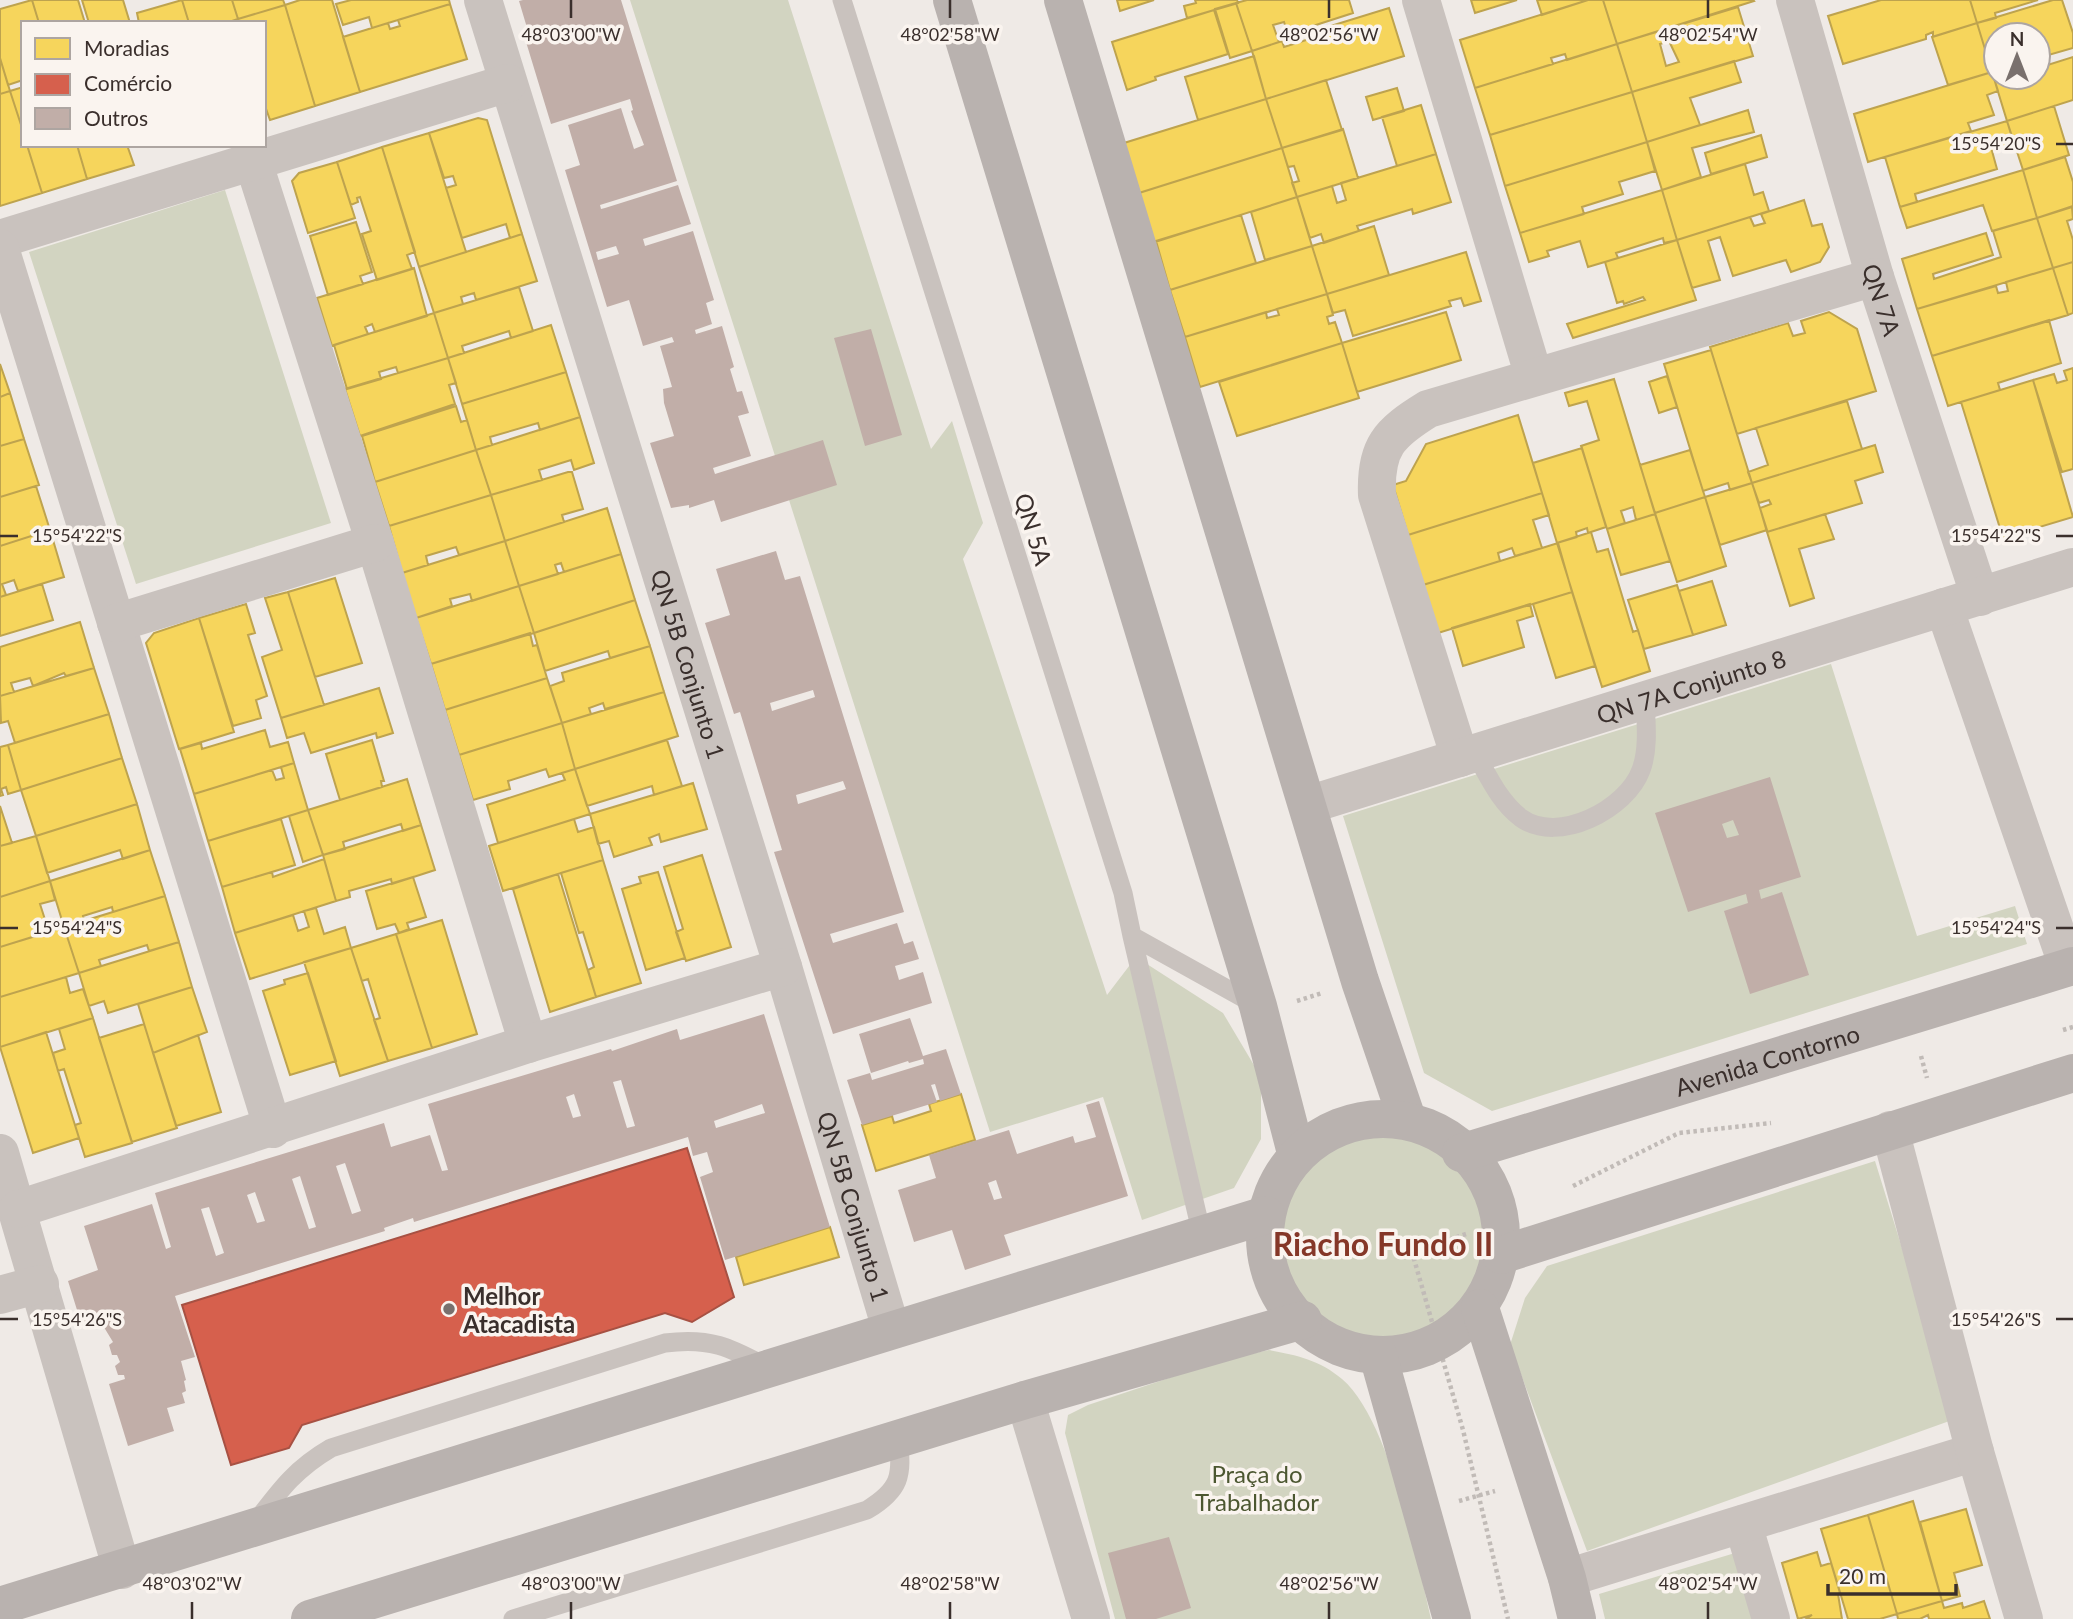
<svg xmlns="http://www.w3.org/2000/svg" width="2073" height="1619" viewBox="0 0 2073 1619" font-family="Lato,sans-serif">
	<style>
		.green { fill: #d2d4c1 }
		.homes { fill: #f6d55c; stroke: #bea34e; stroke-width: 2; fill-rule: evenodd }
		.shops { fill: #d6604d; stroke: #a75143; stroke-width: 2 }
		.building { fill: #c1aea8; fill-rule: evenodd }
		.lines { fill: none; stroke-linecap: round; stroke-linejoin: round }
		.path { stroke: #c1bbb7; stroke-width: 4.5; stroke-dasharray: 3.5 3.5; stroke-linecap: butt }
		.service { stroke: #c9c2be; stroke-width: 19 }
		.minor { stroke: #c9c2be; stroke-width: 38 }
		.tertiary { stroke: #c9c2be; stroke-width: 38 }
		.secondary { stroke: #b9b2af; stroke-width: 38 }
		.ticks { fill: none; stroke: #3a2f2c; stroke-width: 2.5 }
		.poi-dot { fill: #79706d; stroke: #faf4ef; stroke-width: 2.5 }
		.labels { text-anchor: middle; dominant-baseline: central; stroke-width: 7; stroke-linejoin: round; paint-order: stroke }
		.street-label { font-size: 24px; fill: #3a2f2c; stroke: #faf4ef }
		.poi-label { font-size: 24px; font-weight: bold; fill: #3a2f2c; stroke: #faf4ef; text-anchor: start }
		.park-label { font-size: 24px; fill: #4c5731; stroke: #faf4ef }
		.district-label { font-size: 32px; font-weight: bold; fill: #853728; stroke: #faf4ef }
		.ticks-label { font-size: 18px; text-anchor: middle; fill: #3a2f2c; stroke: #faf4ef; stroke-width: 7; stroke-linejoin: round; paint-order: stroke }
	</style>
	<rect width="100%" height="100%" fill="#efeae6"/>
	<path class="green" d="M630,0h158l143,449 21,-28 31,102 -20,36 144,436 29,-38 87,56 38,64v62l-27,49 -92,32 -39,-123 -113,35z
		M225,190l106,333 -195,61 -107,-332z
		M1831,664l86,272 98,-30 12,38 -535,167 -68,-38 -81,-257z
		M1283 1237a100 100 0 1 1 200 0a100 100 0 1 1-200 0Z
		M1875,1161l80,258 -368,132 -77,-206 15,-47 22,-32z
		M1269,1350c27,5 51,10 73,29 47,40 75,179 89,240h-316l-50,-186 3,-18 20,-10 135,-45z
		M1735,1553l18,66h-148l-6,-25z"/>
	<path class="homes" d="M32,0l7,23h-16v57l-15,5 -8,-27v-49z
		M32,0h46l7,23h-46z
		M82,0h41l7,23h-41z
		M182,0h50l6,19 -12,4h-37z
		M182,0l7,23h-50l-2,-10z
		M232,0h51l2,5 -47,14z
		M300,0h32l28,92 -45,14 -30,-101z
		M351,0h98l1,4 -78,24 -3,-11 -26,8 -7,-21z
		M1117,0h37l-34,11z
		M1195,0h42l1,3 -51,15 -3,-12 12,-3z
		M1247,0h102l4,13 -65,21 -4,-12 -11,3 6,17 -27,9 -16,-48z
		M1471,0h46l-42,13z
		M1537,0h51l-46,15z
		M1588,0h15l14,44 -50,16 -2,-6 -14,4 2,6 -78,24 -15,-48z
		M1603,0h150l1,1 -137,43z
		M1881,0h89l7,23 -44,14v-5l-7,3v4l-83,25 -15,-48z
		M1970,0h68l-43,13 1,5 -19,5z
		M2053,0h9l11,33v15l-35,10v-23h-42v36l-4,1 -15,-49z
		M1236,3l16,48 -22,7 -15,-49z
		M450,4l17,55 -107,33 -17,-55 45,-14 2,6 10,-3 -2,-6z
		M285,5l30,101 -45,14 -6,-17v-80h-25l-1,-4z
		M1738,7l15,49 -121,36 -15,-48zM1669,41l10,21 -13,4 -6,-22z
		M1389,8l15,48 -138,43 -14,-48 30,-10 2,6 38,-12 -1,-6z
		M1214,10l14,44 -73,23 1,3 -29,10 -15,-48z
		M1977,23l15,49 -44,13 -16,-48z
		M1617,44l15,48 -142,43 -15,-47z
		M1254,56l12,43 -68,21 -13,-43z
		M2073,57v43l-66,21 -15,-49 4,-1v6h42v-9z
		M0,58l10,33 -10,3z
		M1734,61l7,21 -51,16 10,27 -53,17 -15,-50z
		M1992,72l6,19 -11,4 7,20 -26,8 3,8 -103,31 -14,-48z
		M1326,80l16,50 -60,18 -16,-49z
		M23,87v44l-13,-40z
		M1397,88l7,23 -31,9 -7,-23z
		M10,91l13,40v14h4l15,48 -42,13v-112z
		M1632,92l15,50 -142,44 -15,-51z
		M1266,99l16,49 -143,45 -15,-50z
		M1421,105l15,49 -39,12 -15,-49z
		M2054,106l15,49 -46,15 -16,-49z
		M1748,110l6,22 -62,16 9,29 -39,13 -15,-48z
		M478,118l9,2 35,114 -12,4 -4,-14 -44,14 -16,-50 10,-3 -3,-9 -9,2 -15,-45z
		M2007,121l7,23 -22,7 5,18 -82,25 2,8 -17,5 -15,-50z
		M1343,129l15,49 -61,19 -5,-14 7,-2 -5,-15 -6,1 -6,-19z
		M429,133l37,119 -47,15 -37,-120z
		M1761,135l6,22 -56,17 -6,-21z
		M1647,142l8,29 -36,11 4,12 -41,13 2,7 -64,19 -15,-47z
		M27,145h50l10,34 -45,14z
		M77,145h50l7,20 -47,14z
		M382,147l33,105 -8,3 5,14 -35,11 -15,-46 9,-3 -11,-34 -3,1 1,4 -7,3 -14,-43z
		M1282,148l15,49 -145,46 -13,-50z
		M1436,154l15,48 -38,12 -1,-5 -55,17 2,5 -35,12 -3,-9 -11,4 -13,-41 35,-11 5,17 9,-3 -5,-17z
		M2065,157l8,25v24l-36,12 -14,-48z
		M337,162l18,56 -47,15 -16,-52 7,-8z
		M1745,164l9,31 9,-3 6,19 -92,29 -15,-50z
		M2023,170l14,48 -45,13 -9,-26 -76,23 -7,-21z
		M1662,190l15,50 -13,3 -1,-5 -47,15 2,5 -30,9 -8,-26 -33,10 2,5 -20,6 -9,-29z
		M1297,197l15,49 -47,14 -14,-48z
		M1804,200l8,26 10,-2 7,23 -9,15 -29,10 -5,-12 -53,16 -13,-39 -12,4 12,39 -28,8 -15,-48 73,-23 4,9 11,-3 -4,-9z
		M2072,207l1,12 -6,2 6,19v22l-20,6 -16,-50z
		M1241,215l15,48 -86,27 -14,-49z
		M2037,218l16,50 -136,41 -15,-50 84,-26 7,22 -60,19 1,5 67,-22 -8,-26z
		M356,222l16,50 -12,4 3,8 -35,11 -18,-59z
		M1374,226l15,49 -62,19 -15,-48z
		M522,234l15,47 -61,19 -2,-7 -13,4 2,7 -29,9 -15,-46z
		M1677,240l19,60 -123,38 -6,-14 78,-24 -2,-3 -19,7 -1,-3 -6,2 -12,-41z
		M1312,246l15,48 -142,43 -15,-47z
		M1466,252l15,49 -17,5 -3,-8 -12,3 2,5 -98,30 -8,-26 -12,3 -6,-19z
		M2073,262v51l-5,2 -15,-47z
		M414,268l13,48 -52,16 -3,-8 -7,3 3,7 -36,12 -15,-48z
		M2053,268l15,47 -136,41 -15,-47 79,-23 2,7 10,-2 -2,-9z
		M519,287l14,44 -22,7 -2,-7 -47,15 2,7 -16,5 -14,-45z
		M1327,294l6,21 -6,2 2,7 6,-2 7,21 -142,44 -15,-50 81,-25 1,6 12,-3 -2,-6z
		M1446,312l15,48 -104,32 -15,-49z
		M1829,312l28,17 19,62 -139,43 -27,-87 78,-24 5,13 12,-3 -4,-12z
		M434,313l14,45 -50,15 -2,-6 -17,5 2,7 -34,10 -13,-44z
		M2049,320l12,43 -63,20 2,7 -52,16 -16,-50z
		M551,325l15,47 -104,32 -14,-46z
		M1342,343l17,55 -122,38 -18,-54z
		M1711,350l41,133 -22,7 -2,-7 -25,8 -39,-127z
		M448,358l8,25 -7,2 6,19 -95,32 -15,-47z
		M0,364l10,29 -10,4z
		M2073,368v101l-11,3 -29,-92 21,-6 3,9 10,-3 -3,-9z
		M566,372l14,45 -40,13 -2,-7 -48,14 2,8 -16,5 -14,-46z
		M1667,376l10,31 -18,6 -10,-31z
		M1614,379l41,135 -19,6 -3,-13 -12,4 4,12 -18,6 -26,-83 18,-6 -12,-39 -18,5 -4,-13z
		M2033,380l40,137 -70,21 -42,-136z
		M10,393l14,46 -24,7v-49z
		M1847,401l15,48 -110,34 -4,-11 20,-7 -12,-37z
		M456,406l5,16 6,-2 9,30 -101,32 -13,-46z
		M1518,415l24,78 -134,42 -15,-50 13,-4 20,-37z
		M580,417l14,46 -20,7 -3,-10 -32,10 3,10 -51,15 -15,-45z
		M24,439l15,46 -39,12v-51z
		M1875,445l8,27 -28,9 7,22 -95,29 -7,-24 11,-4 -2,-4 -10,3 -7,-20z
		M1582,448l24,79 -18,6 -1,-5 -11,4 1,5 -20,6 -24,-80z
		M476,450l15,45 -102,31 -14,-44z
		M1690,450l15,47 -50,16 -15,-48z
		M568,472h4l11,37 -21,6 2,7 -59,19 -14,-46z
		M1752,483l15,47 -47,15 -15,-48z
		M36,486l14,44 -50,16v-49z
		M1542,493l7,22 -16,5 9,28 -27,8 -3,-8 -14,5 2,8 -77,24 -15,-50z
		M491,495l14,46 -46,14 -3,-8 -30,9 2,9 -26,8 -13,-47z
		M1705,497l21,69 -49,16 -22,-69z
		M607,508l14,46 -57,18 -3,-9 -6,2 3,9 -39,12 -14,-45z
		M1655,514l15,47 -49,14 -14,-46z
		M1825,514l9,25 -35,10 15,49 -24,8 -23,-74z
		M50,530l14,47 -46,14 -4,-11 -12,4 4,11 -6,2v-51z
		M1591,532l6,20 11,-3 25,83 5,-2 12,41 -48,16 -45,-144z
		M505,541l14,45 -47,15 -2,-7 -20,5 2,7 -36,12 -14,-45z
		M1558,543l14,49 -134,41 -15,-48z
		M621,554l14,46 -101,33 -15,-47z
		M335,578l27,85 -47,14 -27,-85z
		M1712,581l14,44 -33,10 -14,-44z
		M42,584l11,36 -53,16v-39z
		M1677,585l16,50 -49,14 -16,-49z
		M519,586l15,47 -103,31 -15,-46z
		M288,592l36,113 -43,13 -19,-61 20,-7 -17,-52z
		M1572,592l23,74 -39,12 -23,-74z
		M635,600l15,46 -40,12 -2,-7 -63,20 -11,-38z
		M246,604l9,29 -7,2 19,61 -11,4 5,18 -28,8 -34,-108z
		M1530,604l3,12 -16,5 7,26 -61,19 -11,-38z
		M199,618l35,114 -55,17 -33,-106 8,-10z
		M80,622l14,46 -28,8 -2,-3 -31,13 -3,-8 -19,5 3,9 -14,4v-49z
		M530,633l3,13 4,-1 10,33 -102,32 -14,-46z
		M650,646l14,46 -59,17 -2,-6 -14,5 2,6 -29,9 -12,-37 14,-5 -2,-8z
		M94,668l15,46 -94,29 -7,-22 -7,2 -1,-27z
		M547,678l15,45 -103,32 -14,-45z
		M379,688l14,45 -16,5 -1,-5 -65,20 -7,-20 -17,5 -6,-20z
		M664,692l14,44 -103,33 -13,-46z
		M109,714l13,44 -101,32 -13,-45z
		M562,723l13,46 -26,8 -3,-8 -38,12 2,8 -37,11 -14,-45z
		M265,730l5,17 18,-5 6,21 -100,31 -14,-45 21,-6 1,6z
		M372,740l12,41h-3l1,6 -42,13 -14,-46z
		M667,740l15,46 -28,9 -2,-9 -65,20 -12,-37z
		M8,745l13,45 -13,4 -2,-7 -5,2 2,6 -3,1v-49z
		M122,758l15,46 -101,32 -15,-46z
		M294,763l14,47 -100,31 -14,-47 78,-24 4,10 8,-2 -3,-11z
		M575,769l15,45 -92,29 -11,-38 78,-25 -3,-7z
		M407,779l14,46 -18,6 -2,-7 -58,18 2,7 -22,6 -15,-45z
		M693,783l14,46 -46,13 -2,-8 -10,4 3,7 -38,12 -5,-16 -11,3 -8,-30z
		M137,804l13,46 -27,9 -3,-9 -73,23 -11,-37z
		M0,806l12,37 -12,3z
		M308,810l15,45 -20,7 -14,-46z
		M281,819l14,46 -73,22 -14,-46z
		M574,819l4,13 16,-5 9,33 -100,31 -14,-45z
		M421,825l14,45 -43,14 -1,-5 -42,12 1,6 -14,4 -13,-46z
		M36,836l14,45 -50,16v-51z
		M150,850l15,46 -52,16 -1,-5 -29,9 1,5 -20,6 -14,-46z
		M702,855l29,92 -45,14 -10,-29 7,-3 -19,-62z
		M324,859l12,42 -101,32 -13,-46 50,-15 1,5z
		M603,860l38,123 -45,14 -8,-27 6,-3 -11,-35 -4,1 -18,-60z
		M658,872l27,86 -39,12 -24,-81 19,-6 -2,-6z
		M558,874l38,123 -46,15 -37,-123z
		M413,877l13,40 -19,6 2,6 -10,4 -4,-9 -18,5 -11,-38z
		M50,881l5,19 -15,4 9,28 -49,15v-50z
		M165,896l14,46 -30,9 -2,-6 -48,15 2,6 -22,7 -15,-46z
		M316,908l8,26 21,-7 6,21 -101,31 -15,-46 58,-18 5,16 11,-4 -5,-16z
		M442,920l35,114 -45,14 -36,-114z
		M64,927l15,46 -79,24v-50z
		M396,934l36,114 -44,13 -14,-41 6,-2 -12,-39 -6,2 -11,-33z
		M179,942l13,45 -84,26 -4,-12 -15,5 -10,-33z
		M351,948l37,113 -48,15 -36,-114z
		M308,973l28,88 -46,14 -27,-84 22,-7 -1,-4z
		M66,977l4,16 13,-4 10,29 -93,29v-50z
		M192,987l15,45 -54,21 -15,-49z
		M93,1018l39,125 -47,14 -10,-32 6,-2 -17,-54 -6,2 -5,-18 12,-4 -6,-20z
		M144,1024l33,104 -45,14 -33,-104z
		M46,1032l33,106 -46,15 -33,-106z
		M198,1035l23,77 -45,14 -23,-73z
		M961,1094l14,46 -99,31 -14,-46 30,-9 2,7 37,-12 -2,-7z
		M830,1227l9,30 -95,28 -8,-28z
		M1913,1501l29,100 -45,13 -29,-99z
		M1966,1509l16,56 -28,8 6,23 -18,5 -22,-79z
		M1868,1515l29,99 -17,5h-32l-27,-90z
		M1817,1552l4,14 10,-3 9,30 -2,1 4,25h-36l6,-4 -14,4 -16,-56z
		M1942,1601l2,7 18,-5 1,5 21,-7 6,18h-61l-1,-4 -8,4h-22l-1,-5z"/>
	<path class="shops" d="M687,1148l47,149 -42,25 -27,-9 -363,112 -13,23 -58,17 -49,-160z"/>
	<path class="building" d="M523,0h98l56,181 -77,24 1,4 4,-1 73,-23 13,39 -48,15 2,7 48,-15 21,69 -8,3 6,21 -17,6 1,4 26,-8 12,41 -4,2 7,23 5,-1 7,22 -11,3 13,40 -38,12 2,6 108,-34 14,45 -116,37 -7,-22 -25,8v-3l-18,3 -21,-65 24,-7 -10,-33 -1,-14 9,-2 -12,-41 14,-4 -2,-5 -29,9 -14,-46 -22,7 -42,-137 15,-5 -12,-40 53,-17 13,41 10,-4 -13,-34 2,-1 -3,-11 -79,25 -28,-92 5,-1 -9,-30zM616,246l3,8 -21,6 -2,-8z
		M871,329l31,106 -37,11 -31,-108z
		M776,551l9,29 15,-4 104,336 -74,22 3,9 64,-20 7,21 9,-3 6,18 -24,7 4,14 24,-8 9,31 -99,31 -59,-182 8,-2 -42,-138 -6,2 -29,-91 25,-8 -14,-46zM813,690l2,7 -43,14 -2,-8zM843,781l3,8 -48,15 -2,-9z
		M1770,777l31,100 -42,13 2,9 21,-7 27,83 -59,19 -26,-83 24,-8 -2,-9 -58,18 -33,-99zM1733,820l6,15 -12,3 -5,-14z
		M764,1014l66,213 -105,33 -25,-83 13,-5 -6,-20 -14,4 -5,-19 -274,85 -1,-4 -29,10 1,3 -210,65 20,61 -14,4 5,19 -2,1 2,10 -4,2 3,10 -18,5 7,23 -46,15 -19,-62 16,-5 -1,-4h-6l-3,-9 5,-4 -3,-7h-5l-3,-10 4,-3 -11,-18 5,-5 -25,7 -14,-45 30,-11 -14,-44 68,-22 14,45 5,-2 -16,-54 229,-70 7,24 39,-12 12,36 6,-1 -20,-66 183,-55 1,2 65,-22 3,11zM621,1080l14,46 -8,2 -14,-46zM574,1094l7,22 -8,2 -7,-21zM762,1104l3,9 -49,15 -2,-7zM345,1163l16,48 -9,3 -16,-48zM300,1176l16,51 -7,2 -17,-50zM255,1192l10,29 -8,2 -10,-28zM209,1207l15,46 -8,3 -15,-47z
		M910,1018l13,38 23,-7 15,45 -21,7 -5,-17 -4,1 6,17 -75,23 -15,-45 23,-7 2,7 52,-16 -1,-5 -14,4 -1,-2 -37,12 -12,-39z
		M1099,1101l29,95 -124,39 7,20 -46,15 -13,-40 -38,12 -16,-52 38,-12 -7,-23 80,-25 8,24 56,-18 2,7 21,-6 -10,-32zM996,1180l6,18 -8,2 -6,-17z
		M1169,1537l22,71 -35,11h-30l-18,-66z"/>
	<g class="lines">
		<path class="path" d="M1297,1001l25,-8
			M2063,1030l10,-3
			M1921,1056l6,22
			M1573,1186l106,-53 92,-10
			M1466,1234l-54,18 51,178 45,189
			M1459,1501l36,-10"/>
		<path class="service" d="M842,0l281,893 9,43 124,69
			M1475,753c14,24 24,48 46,65 37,27 106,-9 120,-48 8,-21 5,-48 4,-70
			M1132,936l70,299
			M255,1523c25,-33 40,-54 76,-75l334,-105c44,-6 65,4 103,25
			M513,1619l354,-109c33,-20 36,-34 31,-71"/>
		<g class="minor">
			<path id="s1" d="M483,0l300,967 108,362"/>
			<path d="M1421,0l113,377"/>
			<path id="s2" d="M1795,0l80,277 105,320"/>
			<path d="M253,161l122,382 153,501"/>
			<path d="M0,239l508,-156"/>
			<path d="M0,248l273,881"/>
			<path d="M1944,607l124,360"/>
			<path d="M116,623l259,-80"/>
			<path d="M1460,758l-83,-263c-2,-48 12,-62 51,-86l447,-132"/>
			<path id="s3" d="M1308,805l765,-238"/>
			<path d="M0,1153l122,417"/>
			<path d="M18,1209l510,-165 255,-77"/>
			<path d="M0,1295l40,-11"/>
			<path d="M1025,1400l66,219"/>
			<path d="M1743,1524l28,95"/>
			<path d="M1567,1578l408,-126"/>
		</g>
		<path class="tertiary" d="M1890,1130l85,322 49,167"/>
		<g class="secondary">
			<path d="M952,0l306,1006 38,147"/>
			<path d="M1063,0l297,981 46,135"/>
			<circle cx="1383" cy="1237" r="118"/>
			<path id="s4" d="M1461,1153l612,-187"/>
			<path d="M1501,1255l572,-182"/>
			<path d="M1480,1308l87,270 10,41"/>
			<path d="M1378,1355l74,264"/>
			<path d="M0,1606l1266,-391"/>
			<path d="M310,1619l715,-219 278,-80"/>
		</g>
	</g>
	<path class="ticks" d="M571,0v18M950,0v18M1329,0v18M1708,0v18M2056,144h17M0,536h18M2056,536h17M0,928h18M2056,928h17M0,1319h18M2056,1319h17M192,1602v17M571,1602v17M950,1602v17M1329,1602v17M1708,1602v17"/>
	<circle class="poi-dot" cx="449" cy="1309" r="7"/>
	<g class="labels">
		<g class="street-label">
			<text stroke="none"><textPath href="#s2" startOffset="312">QN 7A</textPath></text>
			<text transform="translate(1034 529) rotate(73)">QN 5A</text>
			<text stroke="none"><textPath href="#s1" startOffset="695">QN 5B Conjunto 1</textPath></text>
			<text stroke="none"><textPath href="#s3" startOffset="401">QN 7A Conjunto 8</textPath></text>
			<text stroke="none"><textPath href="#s4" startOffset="320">Avenida Contorno</textPath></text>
			<text stroke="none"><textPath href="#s1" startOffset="1262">QN 5B Conjunto 1</textPath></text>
		</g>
		<g class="poi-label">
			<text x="463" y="1295">Melhor<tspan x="463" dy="28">Atacadista</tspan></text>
		</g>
		<g class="park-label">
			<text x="1257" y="1473">Praça do<tspan x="1257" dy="28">Trabalhador</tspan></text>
		</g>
		<g class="district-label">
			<text x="1383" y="1243">Riacho Fundo II</text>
		</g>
	</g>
	<g class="ticks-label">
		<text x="571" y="41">48°03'00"W</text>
		<text x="950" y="41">48°02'58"W</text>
		<text x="1329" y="41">48°02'56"W</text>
		<text x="1708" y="41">48°02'54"W</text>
		<text x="1996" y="150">15°54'20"S</text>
		<text x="77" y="542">15°54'22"S</text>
		<text x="1996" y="542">15°54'22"S</text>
		<text x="77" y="934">15°54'24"S</text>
		<text x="1996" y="934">15°54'24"S</text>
		<text x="77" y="1326">15°54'26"S</text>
		<text x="1996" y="1326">15°54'26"S</text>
		<text x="192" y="1590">48°03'02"W</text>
		<text x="571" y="1590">48°03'00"W</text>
		<text x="950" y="1590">48°02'58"W</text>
		<text x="1329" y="1590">48°02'56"W</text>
		<text x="1708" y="1590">48°02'54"W</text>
	</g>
	<rect x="21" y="21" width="245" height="126" fill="#faf4ef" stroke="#ada5a1" stroke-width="2"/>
	<rect x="35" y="38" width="35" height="21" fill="#f6d55c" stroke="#ada5a1" stroke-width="2"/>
	<text x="84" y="56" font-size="21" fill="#3a2f2c">Moradias</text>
	<rect x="35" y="74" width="35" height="21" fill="#d6604d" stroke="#ada5a1" stroke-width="2"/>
	<text x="84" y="91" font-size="21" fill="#3a2f2c">Comércio</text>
	<rect x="35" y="108" width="35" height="21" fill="#c1aea8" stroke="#ada5a1" stroke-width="2"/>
	<text x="84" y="126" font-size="21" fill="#3a2f2c">Outros</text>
	<g transform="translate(2017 56)"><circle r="33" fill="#faf4ef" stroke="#ada5a1" stroke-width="2"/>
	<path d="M0-5L12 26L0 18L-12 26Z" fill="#79706d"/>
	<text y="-10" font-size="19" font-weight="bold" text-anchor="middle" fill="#3a2f2c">N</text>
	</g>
	<path d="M1828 1584v10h128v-10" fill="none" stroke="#3a2f2c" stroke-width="3.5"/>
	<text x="1839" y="1584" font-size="21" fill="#3a2f2c" stroke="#faf4ef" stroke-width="5" paint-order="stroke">20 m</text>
</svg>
